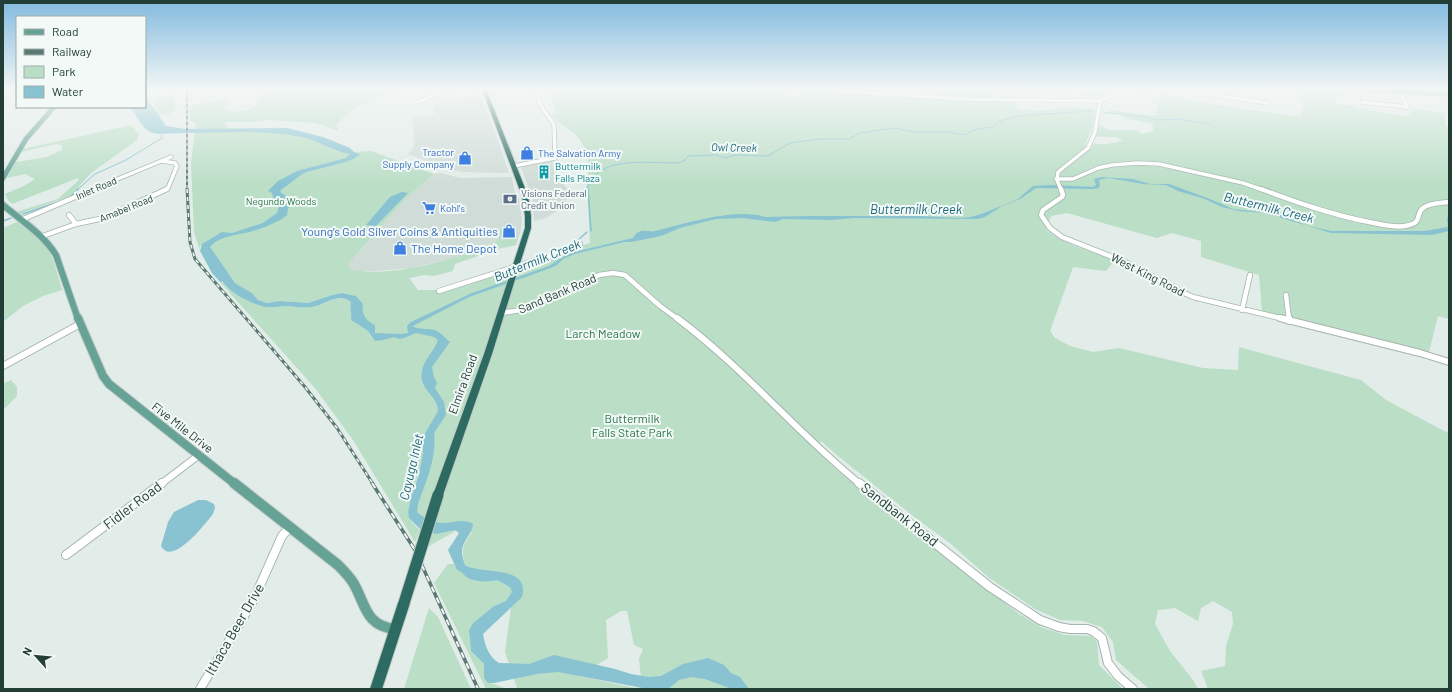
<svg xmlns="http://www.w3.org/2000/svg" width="1452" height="692" viewBox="0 0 1452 692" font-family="Barlow,sans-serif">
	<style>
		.built { fill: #d0dcd7 }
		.green { fill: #badec6; fill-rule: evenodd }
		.water { fill: #89c3d2 }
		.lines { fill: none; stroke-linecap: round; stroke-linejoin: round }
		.stream-far1 { stroke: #89c3d2; stroke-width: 1 }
		.stream { stroke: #89c3d2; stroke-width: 1.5 }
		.minor-far3-casing { stroke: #a5b4af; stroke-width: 5 }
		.minor-far2-casing { stroke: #a5b4af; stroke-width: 6 }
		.minor-far1-casing { stroke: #a5b4af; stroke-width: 8 }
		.minor-casing { stroke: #a5b4af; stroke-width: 10 }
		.major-far3-casing { stroke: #c1c9c7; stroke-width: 6 }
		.major-far2-casing { stroke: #c1c9c7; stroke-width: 8 }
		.major-far1-casing { stroke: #c1c9c7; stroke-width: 10 }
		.major-casing { stroke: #c1c9c7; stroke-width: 12 }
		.highway-casing { stroke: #c1c9c7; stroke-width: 2 }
		.minor-far3 { stroke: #fff; stroke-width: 3.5 }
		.minor-far2 { stroke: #fff; stroke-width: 4.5 }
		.minor-far1 { stroke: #fff; stroke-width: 6 }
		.minor { stroke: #fff; stroke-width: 8 }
		.major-far3 { stroke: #66a396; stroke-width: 4.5 }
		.major-far2 { stroke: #66a396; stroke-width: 6 }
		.major-far1 { stroke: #66a396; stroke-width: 8 }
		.major { stroke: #66a396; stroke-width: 10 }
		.highway { fill: #2d6a61; fill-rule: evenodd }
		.rail-far2-casing { stroke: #5c7973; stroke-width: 2 }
		.rail-far1-casing { stroke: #5c7973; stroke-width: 3 }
		.rail-casing { stroke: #5c7973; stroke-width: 3.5 }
		.rail-far2 { stroke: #f2f9f6; stroke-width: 1; stroke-dasharray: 3; stroke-linecap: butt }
		.rail-far1 { stroke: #f2f9f6; stroke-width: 1.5; stroke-dasharray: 4; stroke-linecap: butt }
		.rail { stroke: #f2f9f6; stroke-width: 2; stroke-dasharray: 6; stroke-linecap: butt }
		.highway-bridge-casing { stroke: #c1c9c7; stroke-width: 13; stroke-linecap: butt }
		.highway-bridge { stroke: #2d6a61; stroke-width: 11 }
		.labels { text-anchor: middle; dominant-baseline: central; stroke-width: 4; stroke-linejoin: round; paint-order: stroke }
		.far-shop-label { font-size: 10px; fill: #366cbe; stroke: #f2f9f6; text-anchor: start }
		.far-culture-label { font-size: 10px; fill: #0d838f; stroke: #f2f9f6; text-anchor: start }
		.far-street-label { font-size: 10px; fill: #223e37; stroke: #f2f9f6 }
		.far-service-label { font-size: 10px; fill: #4e5e75; stroke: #f2f9f6; text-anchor: start }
		.far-park-label { font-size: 10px; fill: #2b754b; stroke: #f2f9f6 }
		.far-water-label { font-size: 11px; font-style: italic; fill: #1b667b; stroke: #f2f9f6 }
		.shop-label { font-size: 12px; fill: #366cbe; stroke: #f2f9f6; text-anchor: end }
		.street-label { font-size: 12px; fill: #223e37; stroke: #f2f9f6 }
		.park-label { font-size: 12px; fill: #2b754b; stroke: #f2f9f6 }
		.water-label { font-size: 13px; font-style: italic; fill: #1b667b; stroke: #f2f9f6 }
		.near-street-label { font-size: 14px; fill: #223e37; stroke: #f2f9f6 }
	</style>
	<rect width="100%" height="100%" fill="#e2ece8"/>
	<path class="built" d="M480,95l15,37 14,41 -48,-1 -13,-3 -40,-15 6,-7 -1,-29 22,-4 -2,-8 12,-6z
		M552,160l5,21 4,-1 9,13 -6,11 -6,6 -12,8 -12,3 -2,-29 -4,-5 -7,-20 1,-2z
		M441,173l19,5 52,-1 2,14 3,6 2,1 3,23 -2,14 -19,6 3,-14 -4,1 1,4 -3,8 -8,6 -37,12 -42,10 -36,3h-17l-8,-2 -2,-5 58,-66 28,-24z"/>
	<path class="green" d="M274,89h126l-46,19 -18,17 3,6 -23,-8 -48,-3 -12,2h-34l10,9 49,-1 14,2 26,7 35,15h4l-4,-2 15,-1 63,23 -28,24 -58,66 2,5c34,9 89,-6 121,-17 8,-2 17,-4 23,-9 7,-4 5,-10 7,-15l3,-1 -3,14 18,-6 -3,10 -18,4 -43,15 -2,7 -19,5 -10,-1 -15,3 9,12h19l3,2 150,-49 -3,-62 2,-13 -2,-15 -3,-7 -8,-11 -19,-14 -6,-6 6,-2 -3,-4 -3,-20h201l-1,2 18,-1 17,5 4,3h6l4,-1 7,-7 156,11 51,-1 4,9 20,2 31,-4 26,2 -3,19 -7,17 6,2 2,-3h14l16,-3 -7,-4h-20l4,-12 8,5h28l6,4 11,-3v-7l-27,-6 -9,-4h-10l2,-4 47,6 4,-22 44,9 96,14 4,-11 -5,-17h20l2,3 20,1 -7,10 19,3 5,2 49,9 7,-8 30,4 2,13 3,1v192l-11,-3 -9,36 -167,-40 -3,-37 -58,-18v-16l-29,-8 -15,5 -90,-25 -16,3 -5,13c13,14 50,24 69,31l-9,11 -33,-4 -23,64 5,7 15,8 23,6 26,-4 84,20 35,2 1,-23 122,33 25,20 60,32 3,-1v258h-241l-7,-18 24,-5 1,-20 7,-22 -1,-12 -19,-11 -12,7 -3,13 -23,-13 -17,2 -3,14 15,27 23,29 5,9h-49l-33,-29 -3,-18 -11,-15 -19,-6 -23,-1 -25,-11 -47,-32 -37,-33 -38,-28 -75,-60 -17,-15 -4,10 22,21 180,142 24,14 22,7 26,1 6,6 2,23 24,24h-594l-12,-1 -12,-36 8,-60 -7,9 -12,5 -21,17 -4,7 2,21 13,13c1,22 4,17 23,25h-21l-52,-106 14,-19h6l3,6c9,2 8,9 16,9l-2,-3 2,-7 -8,-4c-4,-15 -3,-20 7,-32l-13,-4 -35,20 14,-40 -23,16 1,-22 10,-33h-7l-11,42c1,8 6,13 12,18l-5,12 -62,-102 -38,-52 -95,-106 2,-1c9,13 28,22 44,26 7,1 15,-1 22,-1 9,1 18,3 28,0 12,-3 22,-12 35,-4 -2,6 1,11 0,18l17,11 6,9 3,-7h-2v-8c-9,-5 -14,-10 -13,-21l-6,-8 -14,-3 -10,2 -24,8 -28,-2 -13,2 -9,-3 -6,-7 -17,-10 -25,-33v-4l-6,-3 -4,4v4l-6,-19 -3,-70 5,-39 -6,-2 -1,-10 5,-6 33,-6 3,1 -4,3 -3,6c12,5 24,2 36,-4l-3,-6zM621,611h6l7,34 9,4 -4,10 3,28 -7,1 -56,-12 29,-18 -2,-38z
		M958,89h150l-9,2 7,3 -21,4 -6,-9 -28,3v3c-22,-1 -43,-5 -66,-5l6,8 -45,-1z
		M174,94l1,16 -5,4h-12l-4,-14z
		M131,125l8,9 -2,6 -46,33 -21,23 -50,18 -4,-2 42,-13 21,-19 -1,-2 -66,26 -4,-4 -3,-6 19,-8 11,-7 -10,-5 -18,4 9,-16 31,-5 15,-7v-5l-6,-1 -35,8 2,-3z
		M17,222c10,6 25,15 31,26 6,13 10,28 14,42l-19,6 -20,10 -20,16v-94z
		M11,380l6,7v9l-14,14v-26z
		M429,608l9,9 33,72h-67z"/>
	<path class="water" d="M145,95l21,31 20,3 101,-1 36,9 27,11 4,4 6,2c-6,9 -43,14 -56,19 -5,3 -10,7 -15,11 -4,3 -7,4 -9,8l9,6 4,5 -5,6 -1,6c-9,8 -25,13 -37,17 -13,3 -31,4 -40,15l25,36 17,10 6,7 9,3 13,-2 28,2 24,-8 10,-2 14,3 7,8c-2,11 3,16 12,21v8l26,1 7,-1 -1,-7 4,-4 61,-29 77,-27 12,-8 13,-6 59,-14c7,-12 15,-5 22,-7 28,-7 82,-24 110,-14l45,-1h111l38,2 12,-1 13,-4 34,-14 15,-13 20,-1 40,2 3,-2 -2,-6 8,-2 31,2 17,5h19l41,15 23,10 45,5 30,12 24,5h92l24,-4 -1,-9 2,-2v15l-17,4 -101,-2 -66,-20 -26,-2 -17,-4 -17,-8 -27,-8 -12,-6 -23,-1 -35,-6 -9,2 1,4 -1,4 -7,1 -56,-1 -16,11 -18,7 -17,11 -8,2 -123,-1 -23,2 -48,-1 -8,3 -32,-4 -27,1 -36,9 -19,8 -30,6h-7l-49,12 -12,5 -6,6 -9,4 -79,28 -56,29c4,4 15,2 21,4 7,2 11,8 16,12l-18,25 2,11 3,4 -2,6 9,14 2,13 -12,18c3,25 -8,48 -16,71l-1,8c6,6 18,11 26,11 11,0 20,-5 30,1 -1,11 -12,18 -11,29 0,4 2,8 3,12 15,10 66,-1 57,32l-39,37c2,12 6,23 16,29l30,1 25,-9 61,14 16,5 18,3 12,-1 22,-12 25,-6 16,7 7,8 9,4 9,12h-17l-27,-10 -14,-2 -12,3 -11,9h-20l-90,-17 -21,2 -43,9h-6l-4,-5v-14l-13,-13 -2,-21 4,-7 21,-17 12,-5 6,-9 -2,-5 -13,-7c-7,2 -19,2 -27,-1 -6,-2 -6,-7 -13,-9l-9,-20 11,-17 -4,-3 -19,4 -14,-3 -13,-13 -1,-6 3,-14 8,-24 4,-20v-17l15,-26c0,-16 -20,-21 -16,-40 2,-12 12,-19 16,-31l-4,-3 -18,-4 -12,5 -5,1 -5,-2 -11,3 -8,1 -7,-10 -17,-11c1,-7 -2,-12 0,-18 -13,-9 -23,1 -35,4 -10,3 -19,1 -28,0 -7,0 -15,2 -22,1 -15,-3 -35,-13 -44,-26l-2,1 -8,-9 -12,-22 2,-7 20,-12 10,1 31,-10 14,-10 2,-7 -5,-6 -2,-7 -4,-2 10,-10 19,-10 49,-13 4,-4c-18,-3 -32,-14 -49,-17 -40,-8 -80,-4 -120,-4 -34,2 -32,3 -51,-26h15z
		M402,192l6,1 -32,33 -10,-1 24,-28z
		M198,500h8l8,4 1,4 -2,6c-8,10 -41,53 -52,32l7,-24 6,-10z"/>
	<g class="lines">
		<path class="stream-far1" d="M1102,112l42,5 12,3 24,-1 28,5 6,3
			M77,190l18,-16 31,-14 36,-22v-3
			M588,190l-1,-3c4,-6 8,-13 15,-17 18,-11 54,-7 75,-7l7,-2 4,-5 28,-1 9,3 9,-3 34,1 22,-13 31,-4h28l11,-6 34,-5 21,4h33l16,3 13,-6 16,-2 4,-5 20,-6 75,-5"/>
		<path class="stream" d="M588,189l3,42
			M71,196l7,-7
			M23,214l32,-11
			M3,221l8,-3
			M577,241l10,-9"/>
		<g class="minor-far3-casing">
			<path id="minor-far3" d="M803,89l160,10 137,2
				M1193,89l14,5 61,9
				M1400,91l8,17
				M3,92l4,-3
				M418,102l30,-13
				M1362,102l45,5
				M162,161l13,2 2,3 -9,22 -3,2
				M514,166l41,-8 -1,-33 -13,-19 -5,-17
				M1056,179h17l25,-11 14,-3 25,-2 22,1 84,19 20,7
				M91,190l80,-33
				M1061,190l-4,-10 1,-8 30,-24 7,-16 5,-31 17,-8 27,-4"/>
		</g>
		<g class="minor-far2-casing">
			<path id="minor-far2" d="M1061,189l2,6 -1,2 -19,13 -2,5 9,13 12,9 63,25 59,31 9,4 91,22
				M1261,189c35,13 71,26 108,33 12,2 24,6 36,4 19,-3 9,-10 18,-18 6,-5 18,-5 26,-6
				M69,215l7,9
				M21,220l73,-31
				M43,236l33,-12 28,-6 63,-29
				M439,291l119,-38 22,-9
				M1286,295l3,24
				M1242,310l8,-35
				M501,313l20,-3 78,-35 14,-2 12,2 35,31 18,13"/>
		</g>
		<g class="minor-far1-casing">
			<path id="minor-far1" d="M677,318c67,50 119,114 183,166
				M1280,318l140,35 29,9
				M1289,318v3
				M3,366l77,-42
				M161,484l38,-29"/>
		</g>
		<g class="minor-casing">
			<path id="minor" d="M859,483l131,104 50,33 19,7 11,2h17l6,2 9,7 6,25 10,13 15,13
				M66,555l96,-72
				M200,689l53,-88 29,-65 8,-9"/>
		</g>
		<g class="major-far3-casing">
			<path id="major-far3" d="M1350,89l99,5
				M3,178l23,-39 28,-32"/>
		</g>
		<g class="major-far2-casing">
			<path id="major-far2" d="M3,205c19,16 40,29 53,50l22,64"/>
		</g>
		<g class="major-far1-casing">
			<path id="major-far1" d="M78,318l25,58 6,8 126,100"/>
		</g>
		<g class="major-casing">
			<path id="major" d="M234,483l104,82c6,6 12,12 16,19 12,22 12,42 41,45"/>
		</g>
		<g class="highway-casing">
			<path id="highway" d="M482,89h4l42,107 3,20v12l-39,126 -49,141 -2,3 -3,1 -3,-1 -2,-3 51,-141 41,-126v-12l-3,-20z
				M404,598l4,2 2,3 -28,86h-12l28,-86 2,-3z"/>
		</g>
		<use href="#minor-far3" class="minor-far3"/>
		<use href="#minor-far2" class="minor-far2"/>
		<use href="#minor-far1" class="minor-far1"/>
		<use href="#minor" class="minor"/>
		<use href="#major-far3" class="major-far3"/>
		<use href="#major-far2" class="major-far2"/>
		<use href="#major-far1" class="major-far1"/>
		<use href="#major" class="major"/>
		<use href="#highway" class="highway"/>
		<g class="rail-far2-casing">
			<path id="rail-far2" d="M187,89v101"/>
		</g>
		<g class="rail-far1-casing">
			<path id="rail-far1" d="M187,189l3,53 5,17 110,128 32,41 36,56"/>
		</g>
		<g class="rail-casing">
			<path id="rail" d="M372,483l43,67 63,139"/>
		</g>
		<use href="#rail-far2" class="rail-far2"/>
		<use href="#rail-far1" class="rail-far1"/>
		<use href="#rail" class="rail"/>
		<g class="highway-bridge-casing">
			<path id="highway-bridge" d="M404,603l34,-108"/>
		</g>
		<use href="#highway-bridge" class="highway-bridge"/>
	</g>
	<linearGradient id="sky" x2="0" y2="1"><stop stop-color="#82badf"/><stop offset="0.48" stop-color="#f2f6f5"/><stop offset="1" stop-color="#f2f6f5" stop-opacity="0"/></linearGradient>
	<rect width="1452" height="185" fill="url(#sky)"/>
	<defs>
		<g id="shop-bare" transform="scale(1.08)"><path d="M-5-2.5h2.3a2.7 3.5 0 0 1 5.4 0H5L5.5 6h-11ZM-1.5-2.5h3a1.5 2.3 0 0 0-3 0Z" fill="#3f7fe0" stroke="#f2f9f6" stroke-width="2.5" paint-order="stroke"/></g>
		<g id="building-bare" transform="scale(1.08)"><path d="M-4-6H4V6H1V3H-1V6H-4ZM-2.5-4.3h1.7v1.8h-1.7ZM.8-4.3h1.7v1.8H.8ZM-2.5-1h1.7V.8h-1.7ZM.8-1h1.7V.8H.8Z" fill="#0f9aa8" stroke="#f2f9f6" stroke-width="2.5" paint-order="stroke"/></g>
		<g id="bank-bare" transform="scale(1.08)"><path d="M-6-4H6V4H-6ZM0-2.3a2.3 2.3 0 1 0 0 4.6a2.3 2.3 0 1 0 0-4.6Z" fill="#5c6f8a" stroke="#f2f9f6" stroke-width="2.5" paint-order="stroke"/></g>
		<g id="supermarket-bare" transform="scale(1.08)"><path d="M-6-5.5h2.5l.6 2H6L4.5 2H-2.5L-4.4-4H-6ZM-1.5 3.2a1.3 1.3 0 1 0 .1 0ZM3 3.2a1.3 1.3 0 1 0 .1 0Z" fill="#3f7fe0" stroke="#f2f9f6" stroke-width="2.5" paint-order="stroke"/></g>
	</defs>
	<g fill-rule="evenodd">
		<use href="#shop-bare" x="527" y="153"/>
		<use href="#shop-bare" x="465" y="158"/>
		<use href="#building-bare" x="544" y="172"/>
		<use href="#bank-bare" x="510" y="199"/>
		<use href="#supermarket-bare" x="429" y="208"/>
		<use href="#shop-bare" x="509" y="231"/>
		<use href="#shop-bare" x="400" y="248"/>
	</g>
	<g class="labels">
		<g class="far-shop-label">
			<text x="454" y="152" text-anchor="end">Tractor<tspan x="454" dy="12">Supply Company</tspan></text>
			<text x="538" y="153">The Salvation Army</text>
			<text x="440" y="208">Kohl's</text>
		</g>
		<g class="far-culture-label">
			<text x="555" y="166">Buttermilk<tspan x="555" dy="12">Falls Plaza</tspan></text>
		</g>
		<g class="far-street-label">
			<text transform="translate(96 188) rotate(-23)">Inlet Road</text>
			<text transform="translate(126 208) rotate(-22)">Amabel Road</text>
		</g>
		<g class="far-service-label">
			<text x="521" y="193">Visions Federal<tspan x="521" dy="12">Credit Union</tspan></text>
		</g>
		<g class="far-park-label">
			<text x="281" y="201">Negundo Woods</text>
		</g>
		<g class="far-water-label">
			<text transform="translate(734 147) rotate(1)">Owl Creek</text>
		</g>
		<g class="shop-label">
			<text x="498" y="231">Young’s Gold Silver Coins &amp; Antiquities</text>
			<text x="411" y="248" text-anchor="start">The Home Depot</text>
		</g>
		<g class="street-label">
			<text transform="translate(1148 274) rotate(27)">West King Road</text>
			<text transform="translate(557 293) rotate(-23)">Sand Bank Road</text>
			<text transform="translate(462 384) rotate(-70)">Elmira Road</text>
			<text transform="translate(183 427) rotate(38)">Five Mile Drive</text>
		</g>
		<g class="park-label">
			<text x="603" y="333">Larch Meadow</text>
			<text x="632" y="418">Buttermilk<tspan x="632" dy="14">Falls State Park</tspan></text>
		</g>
		<g class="water-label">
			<text transform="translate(1269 207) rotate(14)">Buttermilk Creek</text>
			<text x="916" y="209">Buttermilk Creek</text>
			<text transform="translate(537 260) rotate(-22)">Buttermilk Creek</text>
			<text transform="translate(411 467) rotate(-77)">Cayuga Inlet</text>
		</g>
		<g class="near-street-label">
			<text transform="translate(132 505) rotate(-37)">Fidler Road</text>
			<text transform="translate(900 514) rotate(38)">Sandbank Road</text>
			<text transform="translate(234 629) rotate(-60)">Ithaca Beer Drive</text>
		</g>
	</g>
	<rect width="1452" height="692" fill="none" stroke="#223e37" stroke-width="8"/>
	<rect x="16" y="16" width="130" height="92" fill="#f2f9f6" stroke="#9faeaa"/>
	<rect x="24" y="29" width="20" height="6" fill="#66a396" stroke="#9faeaa"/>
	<text x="52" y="36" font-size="12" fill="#223e37">Road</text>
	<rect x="24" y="49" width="20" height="6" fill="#5c7973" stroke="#9faeaa"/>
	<text x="52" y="56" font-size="12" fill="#223e37">Railway</text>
	<rect x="24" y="66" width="20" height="12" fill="#badec6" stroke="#9faeaa"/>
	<text x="52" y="76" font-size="12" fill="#223e37">Park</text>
	<rect x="24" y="86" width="20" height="12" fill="#89c3d2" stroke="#9faeaa"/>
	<text x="52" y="96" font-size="12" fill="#223e37">Water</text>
	<g transform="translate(36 656) rotate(297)" stroke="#f2f9f6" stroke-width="3" paint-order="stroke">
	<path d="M0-3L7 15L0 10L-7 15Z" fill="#223e37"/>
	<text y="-6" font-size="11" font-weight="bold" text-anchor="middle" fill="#223e37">N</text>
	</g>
</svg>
